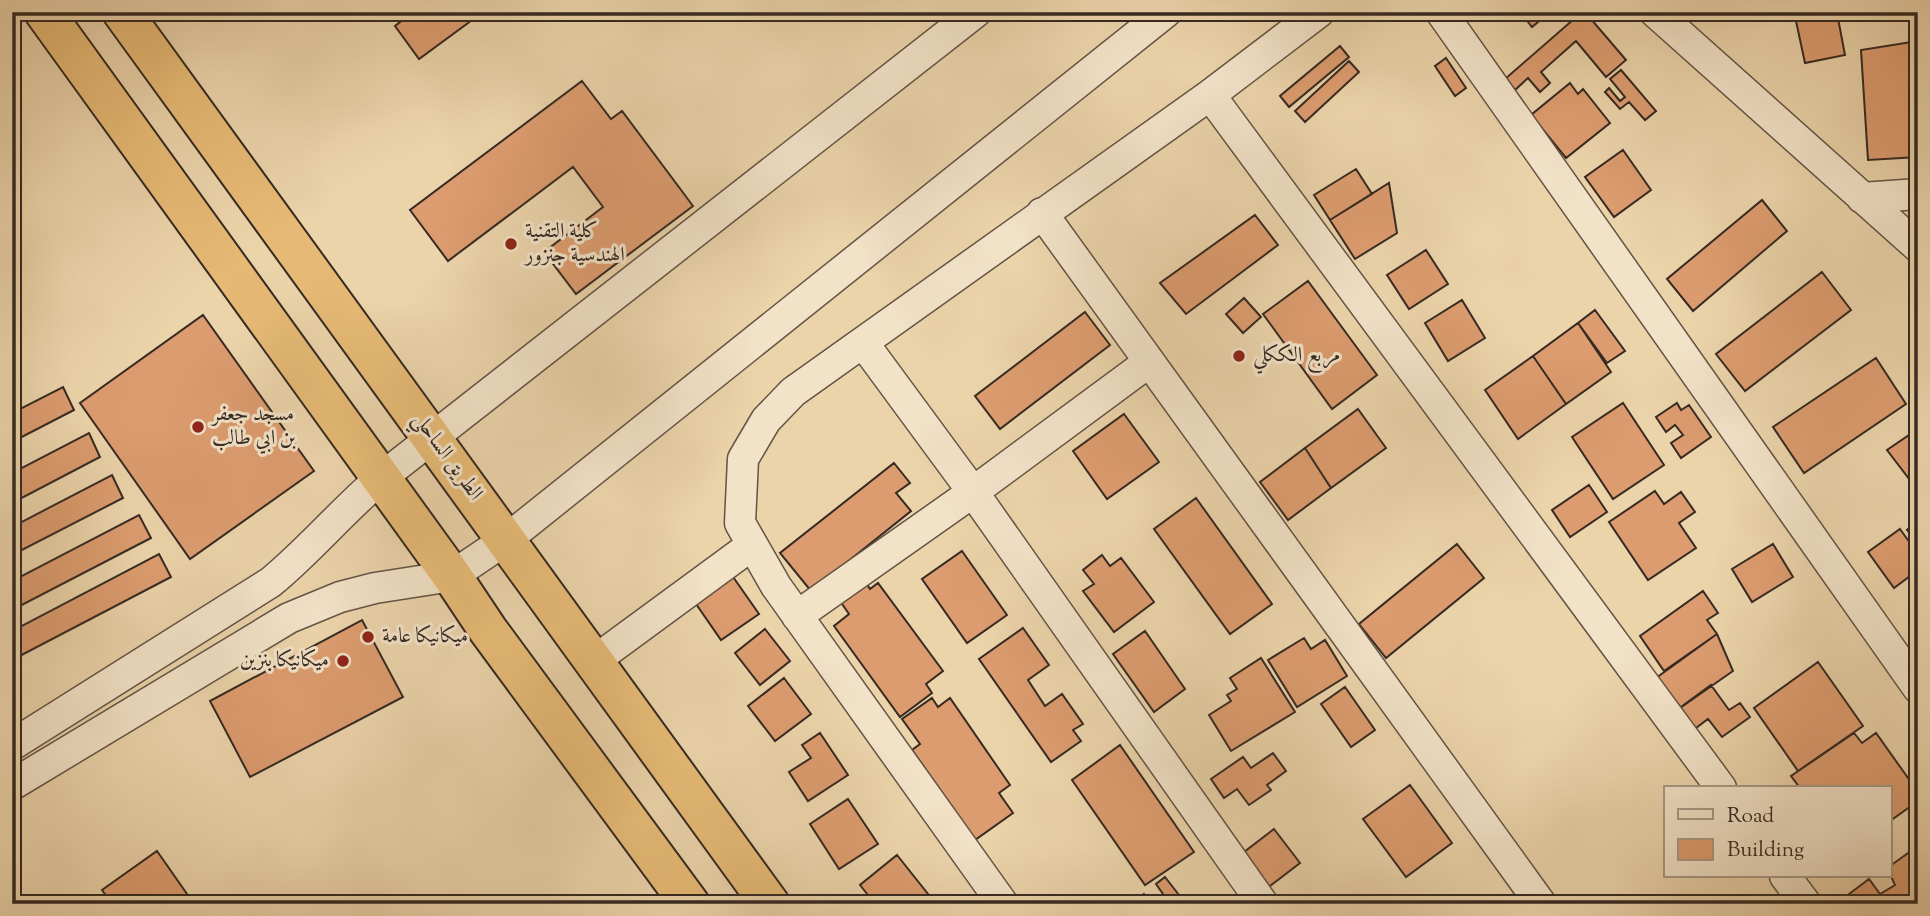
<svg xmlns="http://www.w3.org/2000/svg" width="1930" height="916" viewBox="0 0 1930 916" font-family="'Sorts Mill Goudy',Amiri,serif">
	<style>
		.building { fill: #dc9c6f; stroke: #362a22; stroke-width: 2 }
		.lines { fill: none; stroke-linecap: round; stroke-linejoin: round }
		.minor-casing { stroke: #635444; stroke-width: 33 }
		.highway-casing { stroke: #362a22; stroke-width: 42 }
		.minor { stroke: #f2e2c8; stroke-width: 30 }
		.highway { stroke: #e6ba75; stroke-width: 38 }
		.poi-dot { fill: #8f2418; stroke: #f2e2c8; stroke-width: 2.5 }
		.labels { text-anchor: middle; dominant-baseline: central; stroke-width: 6; stroke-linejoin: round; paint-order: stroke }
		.poi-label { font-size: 21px; fill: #362a22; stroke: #f2e2c8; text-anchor: start }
		.street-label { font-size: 21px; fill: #362a22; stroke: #f2e2c8 }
	</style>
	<rect width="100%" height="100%" fill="#ebd3aa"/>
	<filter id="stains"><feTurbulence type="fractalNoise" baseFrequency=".00286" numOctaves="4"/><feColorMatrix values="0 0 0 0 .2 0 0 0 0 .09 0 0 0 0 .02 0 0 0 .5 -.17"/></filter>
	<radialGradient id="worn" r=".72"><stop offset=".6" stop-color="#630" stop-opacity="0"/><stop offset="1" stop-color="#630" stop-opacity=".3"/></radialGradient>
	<path class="building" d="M413,12h70l-64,47 -24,-33z
		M1520,12h30l-18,15z
		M1582,12h3l41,48 -20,17 -30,-36 -35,31 9,11 -10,9 -12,-14 -13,12 -10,-11z
		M1837,13l8,42 -40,8 -9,-42z
		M1918,41v116l-50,3 -7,-110z
		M1340,46l9,11 -60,50 -9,-11z
		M1446,58l20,30 -11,8 -20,-30z
		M1349,61l10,11 -54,50 -10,-11z
		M1621,70l35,41 -11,9 -16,-18 -9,7 -15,-17 4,-4 11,13 5,-4 -15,-18z
		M582,81l29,38 11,-8 71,95 -117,88 -32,-42 59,-45 -30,-40 -125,94 -38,-51z
		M1570,83l8,11 5,-5 27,34 -44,35 -35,-43z
		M1623,150l28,40 -37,27 -29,-40z
		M1356,169l16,25 -42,26 -16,-25z
		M1389,183l8,50 -42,26 -25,-39z
		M1762,200l25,31 -94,80 -26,-32z
		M1255,215l23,30 -92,69 -26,-31z
		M1426,250l22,34 -39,25 -22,-34z
		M1822,272l29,38 -106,81 -29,-37z
		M1308,281l69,94 -45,34 -69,-95z
		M1244,298l17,19 -18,16 -17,-19z
		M1462,300l23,38 -37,23 -23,-38z
		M1595,310l30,41 -18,12 -29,-40z
		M1085,312l25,33 -110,84 -25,-33z
		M203,315l111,156 -124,88 -110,-156z
		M1578,323l33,49 -45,32 -33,-48z
		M1533,356l33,48 -48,35 -33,-49z
		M1876,358l30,46 -102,69 -31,-46z
		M63,387l11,23 -62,32v-29z
		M1623,403l41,62 -51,34 -41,-62z
		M1677,403l4,7 8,-5 22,32 -30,21 -10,-15 12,-8 -8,-10 -9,7 -10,-15z
		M1358,409l28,39 -55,40 -26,-40z
		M1124,414l35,48 -52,37 -34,-48z
		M1918,429v58l-2,1 -29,-38z
		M89,433l11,24 -88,46v-30z
		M1305,448l26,40 -43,32 -28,-38z
		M894,463l16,20 -14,10 15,18 -100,80 -31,-38z
		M112,475l11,23 -111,57v-28z
		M1589,485l18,27 -37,25 -18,-27z
		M1655,491l9,13 17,-12 14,20 -16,11 17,25 -48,32 -39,-58z
		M1196,498l76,106 -42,30 -76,-105z
		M139,515l12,23 -139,72v-29z
		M1918,521v22l-11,-13z
		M1900,529l18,25v16l-24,18 -26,-36z
		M1457,544l27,34 -98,80 -27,-34z
		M1773,544l20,33 -41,25 -20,-33z
		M962,551l45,64 -40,28 -45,-64z
		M159,554l12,23 -159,83v-29z
		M1102,555l8,11 11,-8 33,44 -40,30 -31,-41 11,-7 -11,-14z
		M731,574l28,40 -38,26 -27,-39z
		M865,581l5,8 8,-6 65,88 -17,13 6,9 -32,24 -66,-91 15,-12 -9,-13z
		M1703,591l15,22 -11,7 10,14 -53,37 -24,-35z
		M362,620l41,77 -153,80 -40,-76z
		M1023,628l26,37 -21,15 17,26 17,-12 21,30 -10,6 8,11 -30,21 -72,-103z
		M765,629l25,32 -30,24 -25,-32z
		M1145,631l40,58 -31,23 -41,-58z
		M1717,634l16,37 -56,39 -21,-32z
		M1304,638l7,11 14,-9 22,36 -50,31 -29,-47z
		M1261,658l34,54 -64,39 -22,-36 22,-14 -4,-6 10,-6 -7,-11z
		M1818,662l45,64 -65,45 -44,-63z
		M784,678l27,36 -36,27 -27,-35z
		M1711,685l18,25 11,-7 10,14 -28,20 -14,-18 -16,12 -15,-21z
		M1345,687l30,43 -24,17 -30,-43z
		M932,698l6,9 12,-9 60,87 -11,8 14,20 -38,27 -63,-90 8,-6 -18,-25z
		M820,733l28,42 -40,26 -19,-29 22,-14 -9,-13z
		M1854,733l8,10 14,-10 42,59v9l-28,20v-33h-90l-9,-12z
		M1120,745l74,107 -49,33 -73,-105z
		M1273,753l13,18 -19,14 4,5 -22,15 -12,-16 -13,9 -13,-19 32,-22 8,11z
		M1410,785l42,58 -46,34 -43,-58z
		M848,799l30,45 -39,25 -29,-45z
		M1274,829l26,34 -34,26 -27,-33z
		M1918,846v58h-82l33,-25 11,15 15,-9 -5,-11v-8z
		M157,851l37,53h-82l-10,-14z
		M897,855l35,44 -7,5h-50l-15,-19z
		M1165,877l21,27h-16l-14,-20z
		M1144,894l8,10h-20z"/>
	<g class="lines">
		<g class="minor-casing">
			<path id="minor" d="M1441,12l477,676
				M1655,12l263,235
				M1210,95l511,693
				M1862,198l56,-4
				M1042,213l499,691
				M864,344l109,148 290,412
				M797,616l176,-124 176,-130
				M594,661l158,-116
				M12,745l259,-163c39,-32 71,-71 110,-104l595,-466
				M12,785l277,-167 51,-21 35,-9 77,-12 55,-37 659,-527
				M1785,876l21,28
				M1003,904l-227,-318 -36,-63 3,-64 23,-39 27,-28 417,-297 109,-83"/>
		</g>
		<g class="highway-casing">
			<path id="highway" d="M44,12l408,564 36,54 202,274
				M122,12l648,892"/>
		</g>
		<use href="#minor" class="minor"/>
		<use href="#highway" class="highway"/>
	</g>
	<g class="poi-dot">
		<circle cx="511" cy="244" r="7"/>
		<circle cx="1239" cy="356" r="7"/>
		<circle cx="198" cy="427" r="7"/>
		<circle cx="368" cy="637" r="7"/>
		<circle cx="343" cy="661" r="7"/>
	</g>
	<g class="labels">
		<g class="poi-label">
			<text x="525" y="232">كلية التقنية<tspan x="525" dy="24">الهندسية جنزور</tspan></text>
			<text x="1253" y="356">مربع الككلي</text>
			<text x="212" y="415">مسجد جعفر<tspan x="212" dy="24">بن ابي طالب</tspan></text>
			<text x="382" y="637">ميكانيكا عامة</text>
			<text x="329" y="661" text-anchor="end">ميكانيكا بنزين</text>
		</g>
		<g class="street-label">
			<text transform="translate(447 457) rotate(54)">الطريق الساحلي</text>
		</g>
	</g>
	<rect width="1930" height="916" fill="none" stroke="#ebd3aa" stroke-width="42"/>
	<rect x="14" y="14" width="1902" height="888" fill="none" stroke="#362a22" stroke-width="3.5"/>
	<rect x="21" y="21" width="1888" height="874" fill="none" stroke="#362a22" stroke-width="2"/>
	<rect x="1664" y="786" width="228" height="91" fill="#f2e2c8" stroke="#a79886" stroke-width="2"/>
	<rect x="1678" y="809" width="35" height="10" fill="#f2e2c8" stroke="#a79886" stroke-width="2"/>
	<text x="1727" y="822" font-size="21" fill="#362a22">Road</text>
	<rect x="1678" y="839" width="35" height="21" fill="#dc9c6f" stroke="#a79886" stroke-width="2"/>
	<text x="1727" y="856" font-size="21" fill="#362a22">Building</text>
	<rect width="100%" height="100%" filter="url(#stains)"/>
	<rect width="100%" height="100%" fill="url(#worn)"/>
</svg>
